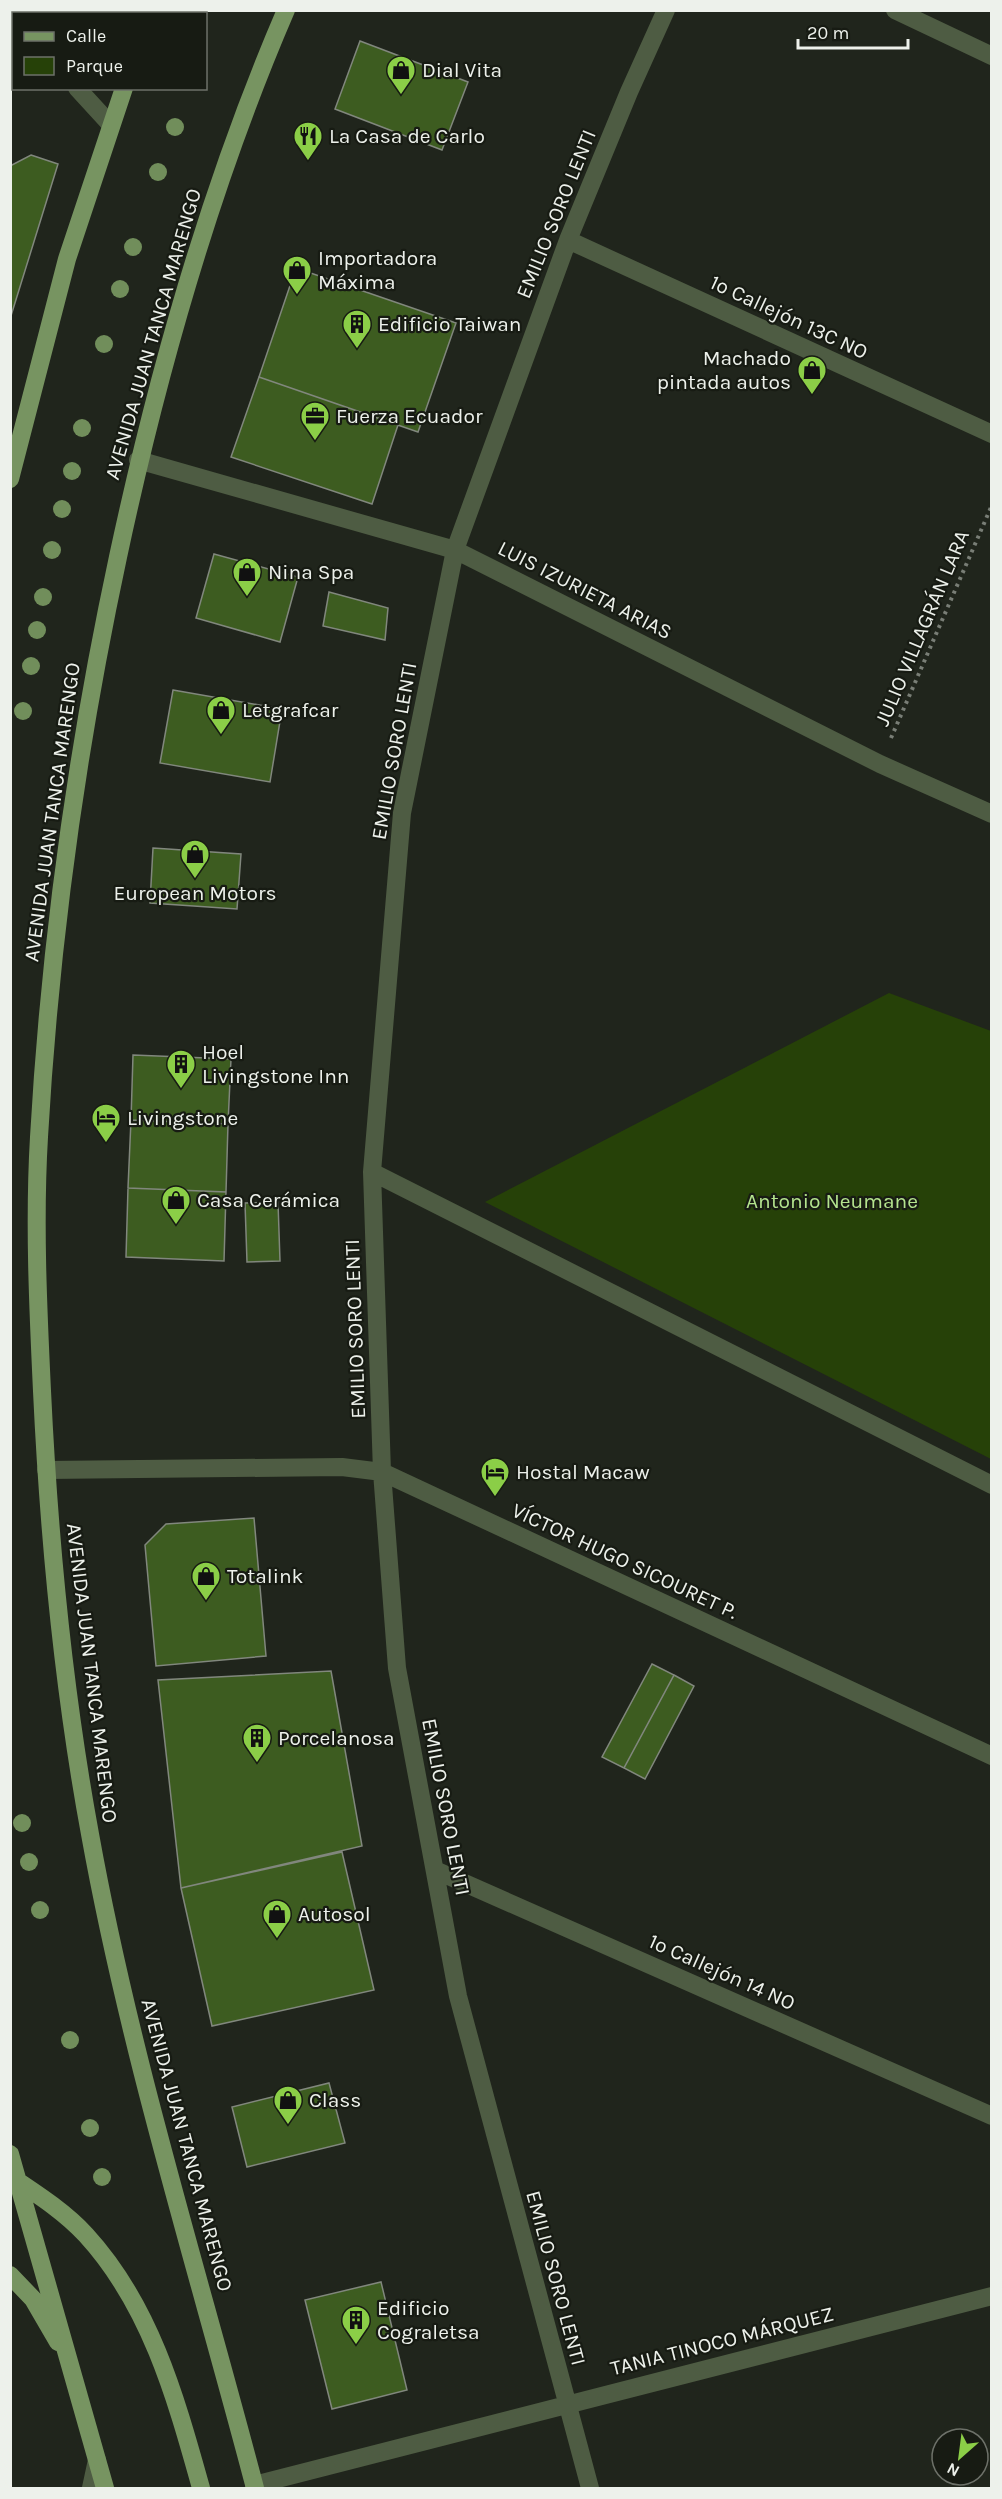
<svg xmlns="http://www.w3.org/2000/svg" width="1002" height="2499" viewBox="0 0 1002 2499" font-family="Karla,sans-serif">
	<style>
		.green { fill: #264108 }
		.building { fill: #3d5c20; stroke: #81877d; stroke-width: 1.5 }
		.lines { fill: none; stroke-linecap: round; stroke-linejoin: round }
		.minor-tunnel { stroke: #3f443b; stroke-width: 18; stroke-dasharray: 18 9; stroke-linecap: butt }
		.path { stroke: #797e76; stroke-width: 4; stroke-dasharray: 3 4.5; stroke-linecap: butt }
		.minor { stroke: #4e5c43; stroke-width: 18 }
		.major { stroke: #779461; stroke-width: 18 }
		.tree { fill: #718e5b }
		.labels { text-anchor: middle; dominant-baseline: central; stroke-width: 4.5; stroke-linejoin: round; paint-order: stroke }
		.poi-label { font-size: 21px; fill: #edf1eb; stroke: #171b13; text-anchor: start }
		.street-label { font-size: 21px; fill: #edf1eb; stroke: #171b13 }
		.park-label { font-size: 21px; fill: #b4e48e; stroke: #171b13 }
	</style>
	<rect width="100%" height="100%" fill="#20251c"/>
	<path class="green" d="M889,993l102,38v428l-506,-257z"/>
	<path class="building" d="M10,10h18l-1,4h-13v34l-4,7z
		M360,41l108,41 -26,68 -107,-41z
		M31,155l27,9 -48,155v-153z
		M296,268l160,55 -38,109 -159,-55z
		M259,377l139,48 -26,79 -141,-47z
		M214,554l84,23 -18,65 -84,-24z
		M329,592l59,16 -3,32 -62,-14z
		M173,690l109,19 -12,73 -110,-19z
		M153,848l88,6 -4,55 -87,-6z
		M133,1055l98,4 -3,65 -97,-4z
		M131,1120l97,4 -2,68 -98,-4z
		M128,1188l98,4 -2,69 -98,-4z
		M278,1202l2,59 -33,1 -2,-59z
		M254,1518l12,138 -110,10 -11,-121 21,-21z
		M652,1664l22,11 -50,93 -22,-11z
		M331,1671l31,175 -181,42 -23,-208z
		M674,1675l20,11 -49,93 -21,-11z
		M342,1852l32,138 -162,36 -31,-138z
		M329,2083l16,60 -98,24 -15,-60z
		M381,2282l26,108 -75,19 -27,-109z"/>
	<g class="lines">
		<path class="minor-tunnel" d="M10,12l4,5"/>
		<path class="path" d="M891,738l101,-233"/>
		<path class="minor" d="M895,10l97,46
			M77,88l33,36
			M568,240l424,194
			M138,460l317,90 425,214 112,50
			M372,1172l620,313
			M46,1470l296,-3 40,5 610,284
			M435,1870l557,246
			M254,2485l738,-189
			M91,2488l6,-28
			M590,2488l-132,-492 -61,-328 -15,-196 -10,-300 30,-359 53,-263 113,-310 61,-148 37,-82"/>
		<path class="major" d="M154,14l1,-4
			M10,479l57,-220 57,-171
			M10,2154l95,334
			M10,2176c27,18 55,36 76,59 65,71 90,164 115,253
			M10,2275l23,24 25,43
			M255,2488c-57,-217 -125,-432 -165,-654 -27,-146 -41,-295 -48,-443 -4,-84 -8,-170 -3,-254 11,-195 38,-389 79,-580 40,-187 92,-371 168,-547"/>
	</g>
	<g class="tree">
		<circle cx="175" cy="127" r="9"/>
		<circle cx="158" cy="172" r="9"/>
		<circle cx="133" cy="247" r="9"/>
		<circle cx="120" cy="289" r="9"/>
		<circle cx="104" cy="344" r="9"/>
		<circle cx="82" cy="428" r="9"/>
		<circle cx="72" cy="471" r="9"/>
		<circle cx="62" cy="509" r="9"/>
		<circle cx="52" cy="550" r="9"/>
		<circle cx="43" cy="597" r="9"/>
		<circle cx="37" cy="630" r="9"/>
		<circle cx="31" cy="666" r="9"/>
		<circle cx="23" cy="711" r="9"/>
		<circle cx="22" cy="1823" r="9"/>
		<circle cx="29" cy="1862" r="9"/>
		<circle cx="40" cy="1910" r="9"/>
		<circle cx="70" cy="2040" r="9"/>
		<circle cx="90" cy="2128" r="9"/>
		<circle cx="102" cy="2177" r="9"/>
	</g>
	<defs>
		<g id="shop-pin" transform="scale(1.5)"><path d="M0 17L-7.5 6A9.5 9.5 0 1 1 7.5 6Z" fill="#8bce47" stroke="#171b13"/><path d="M-5-2.5h2.3a2.7 3.5 0 0 1 5.4 0H5L5.5 6h-11ZM-1.5-2.5h3a1.5 2.3 0 0 0-3 0Z" fill="#111"/></g>
		<g id="restaurant-pin" transform="scale(1.5)"><path d="M0 17L-7.5 6A9.5 9.5 0 1 1 7.5 6Z" fill="#8bce47" stroke="#171b13"/><path d="M-5-6h1v4h1v-4h1v4h1v-4h1v5L-1.5 .5V6h-2V.5L-5-1ZM5-6V6H3V1.5H1.5Q1.5-4 5-6Z" fill="#111"/></g>
		<g id="building-pin" transform="scale(1.5)"><path d="M0 17L-7.5 6A9.5 9.5 0 1 1 7.5 6Z" fill="#8bce47" stroke="#171b13"/><path d="M-4-6H4V6H1V3H-1V6H-4ZM-2.5-4.3h1.7v1.8h-1.7ZM.8-4.3h1.7v1.8H.8ZM-2.5-1h1.7V.8h-1.7ZM.8-1h1.7V.8H.8Z" fill="#111"/></g>
		<g id="office-pin" transform="scale(1.5)"><path d="M0 17L-7.5 6A9.5 9.5 0 1 1 7.5 6Z" fill="#8bce47" stroke="#171b13"/><path d="M-6-3h4V-5.5h4V-3h4V5H-6ZM-1-4.5V-3h2v-1.5ZM-6 0V1H6V0Z" fill="#111"/></g>
		<g id="hotel-pin" transform="scale(1.5)"><path d="M0 17L-7.5 6A9.5 9.5 0 1 1 7.5 6Z" fill="#8bce47" stroke="#171b13"/><path d="M-6-4.5h1.5V1H6V5H4.5V3h-9V5H-6ZM-4 0a1.8 1.8 0 1 1 3.6 0ZM.5 0V-2.5h3Q6-2.5 6 0Z" fill="#111"/></g>
	</defs>
	<g fill-rule="evenodd">
		<use href="#shop-pin" x="401" y="70"/>
		<use href="#restaurant-pin" x="308" y="136"/>
		<use href="#shop-pin" x="297" y="270"/>
		<use href="#building-pin" x="357" y="324"/>
		<use href="#shop-pin" x="812" y="370"/>
		<use href="#office-pin" x="315" y="416"/>
		<use href="#shop-pin" x="247" y="572"/>
		<use href="#shop-pin" x="221" y="710"/>
		<use href="#shop-pin" x="195" y="854"/>
		<use href="#building-pin" x="181" y="1064"/>
		<use href="#hotel-pin" x="106" y="1118"/>
		<use href="#shop-pin" x="176" y="1200"/>
		<use href="#hotel-pin" x="495" y="1472"/>
		<use href="#shop-pin" x="206" y="1576"/>
		<use href="#building-pin" x="257" y="1738"/>
		<use href="#shop-pin" x="277" y="1914"/>
		<use href="#shop-pin" x="288" y="2100"/>
		<use href="#building-pin" x="356" y="2320"/>
	</g>
	<g class="labels">
		<g class="poi-label">
			<text x="422" y="70">Dial Vita</text>
			<text x="329" y="136">La Casa de Carlo</text>
			<text x="318" y="258">Importadora<tspan x="318" dy="24">Máxima</tspan></text>
			<text x="378" y="324">Edificio Taiwan</text>
			<text x="791" y="358" text-anchor="end">Machado<tspan x="791" dy="24">pintada autos</tspan></text>
			<text x="336" y="416">Fuerza Ecuador</text>
			<text x="268" y="572">Nina Spa</text>
			<text x="242" y="710">Letgrafcar</text>
			<text x="195" y="893" text-anchor="middle">European Motors</text>
			<text x="202" y="1052">Hoel<tspan x="202" dy="24">Livingstone Inn</tspan></text>
			<text x="127" y="1118">Livingstone</text>
			<text x="197" y="1200">Casa Cerámica</text>
			<text x="516" y="1472">Hostal Macaw</text>
			<text x="227" y="1576">Totalink</text>
			<text x="278" y="1738">Porcelanosa</text>
			<text x="298" y="1914">Autosol</text>
			<text x="309" y="2100">Class</text>
			<text x="377" y="2308">Edificio<tspan x="377" dy="24">Cograletsa</tspan></text>
		</g>
		<g class="street-label">
			<text transform="translate(556 214) rotate(-68)">EMILIO SORO LENTI</text>
			<text transform="translate(789 317) rotate(25)">1º Callejón 13C NO</text>
			<text transform="translate(153 334) rotate(-74)">AVENIDA JUAN TANCA MARENGO</text>
			<text transform="translate(585 590) rotate(27)">LUIS IZURIETA ARIAS</text>
			<text transform="translate(922 628) rotate(-67)">JULIO VILLAGRÁN LARA</text>
			<text transform="translate(394 751) rotate(-80)">EMILIO SORO LENTI</text>
			<text transform="translate(52 812) rotate(-82)">AVENIDA JUAN TANCA MARENGO</text>
			<text transform="translate(355 1329) rotate(-92)">EMILIO SORO LENTI</text>
			<text transform="translate(625 1561) rotate(25)">VÍCTOR HUGO SICOURET P.</text>
			<text transform="translate(92 1673) rotate(83)">AVENIDA JUAN TANCA MARENGO</text>
			<text transform="translate(446 1807) rotate(79)">EMILIO SORO LENTI</text>
			<text transform="translate(722 1972) rotate(24)">1º Callejón 14 NO</text>
			<text transform="translate(187 2145) rotate(75)">AVENIDA JUAN TANCA MARENGO</text>
			<text transform="translate(556 2278) rotate(75)">EMILIO SORO LENTI</text>
			<text transform="translate(722 2341) rotate(-14)">TANIA TINOCO MÁRQUEZ</text>
		</g>
		<g class="park-label">
			<text x="832" y="1201">Antonio Neumane</text>
		</g>
	</g>
	<rect width="1002" height="2499" fill="none" stroke="#edf1eb" stroke-width="24"/>
	<rect x="12" y="12" width="195" height="78" fill="#171b13" stroke="#6d7169" stroke-width="1.5"/>
	<rect x="24" y="32" width="30" height="9" fill="#779461" stroke="#6d7169" stroke-width="1.5"/>
	<text x="66" y="42" font-size="18" fill="#edf1eb">Calle</text>
	<rect x="24" y="57" width="30" height="18" fill="#264108" stroke="#6d7169" stroke-width="1.5"/>
	<text x="66" y="72" font-size="18" fill="#edf1eb">Parque</text>
	<g transform="translate(960 2457) rotate(208)"><circle r="28" fill="#171b13" stroke="#6d7169" stroke-width="1.5"/>
	<path d="M0-4.5L10 22L0 15L-10 22Z" fill="#8bce47"/>
	<text y="-9" font-size="16" font-weight="bold" text-anchor="middle" fill="#edf1eb">N</text>
	</g>
	<path d="M798 39v9h110v-9" fill="none" stroke="#edf1eb" stroke-width="3"/>
	<text x="807" y="39" font-size="18" fill="#edf1eb" stroke="#171b13" stroke-width="4.5" paint-order="stroke">20 m</text>
</svg>
